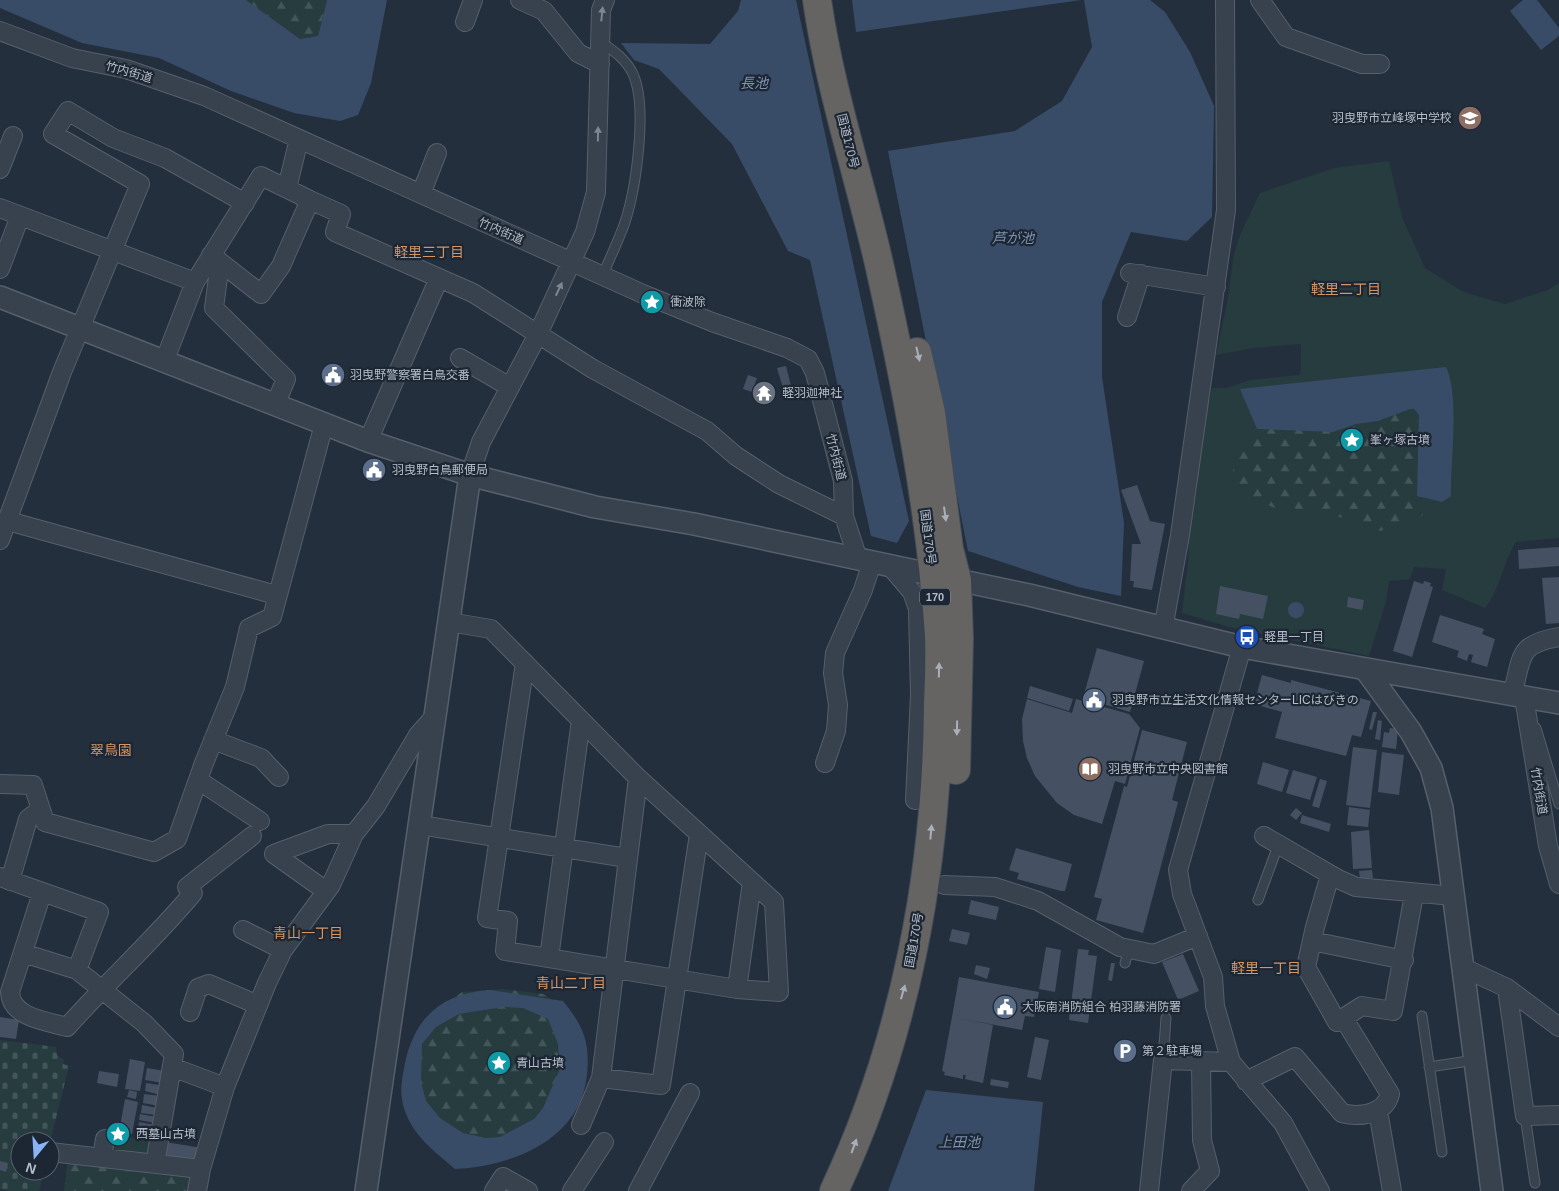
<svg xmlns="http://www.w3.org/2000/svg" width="1559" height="1191" viewBox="0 0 1559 1191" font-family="Arial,'Noto Sans JP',sans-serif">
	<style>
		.green { fill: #263c3f }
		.forest { fill: url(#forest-firs) }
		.cemetery { fill: url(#cemetery-stones) }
		.water { fill: #394c67; fill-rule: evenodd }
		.building { fill: #455162 }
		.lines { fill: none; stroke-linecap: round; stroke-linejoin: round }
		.service-casing { stroke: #565f6c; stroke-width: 11 }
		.minor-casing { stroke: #565f6c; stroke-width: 20 }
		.tertiary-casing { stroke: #565f6c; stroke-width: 24 }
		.trunk-casing { stroke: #434c59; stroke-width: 30 }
		.service { stroke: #38414e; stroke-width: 9 }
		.minor { stroke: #38414e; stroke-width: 18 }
		.tertiary { stroke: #38414e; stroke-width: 21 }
		.trunk { stroke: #656462; stroke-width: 28 }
		.oneway { fill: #7c8592 }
		.oneway2 { fill: #a8afba }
		.labels { text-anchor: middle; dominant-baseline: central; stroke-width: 4.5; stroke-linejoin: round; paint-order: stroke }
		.shield { fill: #1d2633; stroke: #878f9c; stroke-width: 1 }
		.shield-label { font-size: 11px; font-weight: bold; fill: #b4bcc9 }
		.street-label { font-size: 12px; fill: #b4bcc9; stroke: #1d2633 }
		.poi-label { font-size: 12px; fill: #b4bcc9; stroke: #1d2633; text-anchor: start }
		.water-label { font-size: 14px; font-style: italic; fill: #7c92b1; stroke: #1d2633 }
		.neighbourhood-label { font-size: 14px; fill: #d59563; stroke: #1d2633 }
	</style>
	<defs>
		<pattern id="forest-firs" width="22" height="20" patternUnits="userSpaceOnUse" patternTransform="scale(1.25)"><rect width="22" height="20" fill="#263c3f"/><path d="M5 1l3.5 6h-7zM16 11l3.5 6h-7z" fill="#435659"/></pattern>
		<pattern id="cemetery-stones" width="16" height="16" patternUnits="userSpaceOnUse" patternTransform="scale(1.25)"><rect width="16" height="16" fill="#263c3f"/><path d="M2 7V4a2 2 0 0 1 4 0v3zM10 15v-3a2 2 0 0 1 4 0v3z" fill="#435659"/></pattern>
	</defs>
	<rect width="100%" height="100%" fill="#242f3e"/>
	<path class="green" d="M1389,161l13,56 23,51 39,24 41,12 43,-14 11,-7v255l-43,4c-13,21 -16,47 -31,66l-43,-18 4,-21 -32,-2 -4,12 -21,2 -3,21 -17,54 -140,-29 -47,-14 6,-52 1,-35 8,-35 2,-46 13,-57h14l24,-8 49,-5 2,-6v-25l-48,4 -37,7 11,-52 7,-49 6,-19 20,-42 74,-25z
		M114,1135l39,6 -2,12 -6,3 -33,-5 -2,-3z"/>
	<path class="forest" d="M246,0h81l-9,36 -18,3z
		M1433,402l-7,99 -3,14 -10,8 -34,8 -34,-13 -70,-10 -28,-11 -14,-19v-26l15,-11 15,-19z
		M502,989l41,5 22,14 7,35 -32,82 -60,18 -56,-29 -9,-33 5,-33 13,-34 29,-22z
		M68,1159l121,14 3,5 -2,13h-126z"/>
	<path class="cemetery" d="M0,1040l56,7 1,8 7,5 -1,4 6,2 -19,76 -30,-1v30h24l-5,20h-30l-9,-2z"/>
	<path class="water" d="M0,0h246l54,39 18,-3 9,-36h60l-16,83 -13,32 -18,6 -46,-8 -63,-22 -72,-33 -77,-15 -82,-35z
		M741,0h55l113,521 -12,22 -26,-7 -61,-276 -22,-9 -56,-107 -73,-75 -25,-9 -13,-17 89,1 28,-33z
		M852,0h229l-225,32z
		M1084,0h66l15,12 25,40 24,54 -2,111 -25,24 -56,-9 -29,70v75l22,146 -3,73 -43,-9 -110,-36 -80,-400 127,-20 47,-30 30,-54z
		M1523,0h14l22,28v8l-18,14 -31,-39z
		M1446,367c14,29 4,95 5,129l-9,6 -25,-6 2,-81 -6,-7 -35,13 -22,3 -23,8 -76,-3 -17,-40z
		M1288 610a8 8 0 1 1 16 0a8 8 0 1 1-16 0Z
		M490,990l73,11c21,26 27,41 24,74 -7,65 -74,91 -132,94 -20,-17 -43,-34 -51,-61 -5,-16 -2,-29 1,-45 10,-47 38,-70 85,-73zM503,1007l20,1 25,11 10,25 2,25 -17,39 -9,11 -34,18 -14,1 -23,-5 -23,-15 -14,-17 -5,-19 1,-38 14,-17 23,-13z
		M926,1090l117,12 -9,89h-146z"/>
	<path class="building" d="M786,366l5,20 -8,2 -6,-20z
		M748,375l9,3 -5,14 -9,-3z
		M764,383l5,2 -3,13 -7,-2z
		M1137,485l13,36 15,3 -13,66 -19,-3 1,-6h-4l2,-37h9l-20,-54z
		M1559,547v19l-40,3 -1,-19z
		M1559,577v46l-13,1 -4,-46z
		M1414,581l9,3 1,-3 7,2 -1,3 3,1 -21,70 -19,-6z
		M1220,586l48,10 -5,23 -23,-5 -1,5 -23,-5z
		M1348,597l16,3 -2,10 -15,-3z
		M1440,615l44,14 -2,5 13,5 -8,28 -16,-5 2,-7 -4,-1 -2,7 -10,-4 2,-6 -27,-9z
		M1097,648l47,13 -14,51 -47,-14z
		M1262,675l29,8v-3l80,21 -10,36 -9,-2 -6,21 -71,-18 7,-26 -28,-8z
		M1030,686l43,13 -4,12 -42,-13z
		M1027,699l45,14 4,-14 53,15 11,14 -15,56 -10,-3 -13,43 -28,-9 -17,-12 -22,-27 -8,-18 -4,-17 -1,-22z
		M1373,712h4l-5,18 -3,-1z
		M1378,720l4,1 -2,19 -5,-1z
		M1390,728l8,1 -2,20 -14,-2 2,-15 5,1z
		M1142,730l45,12 -15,58 6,2 -35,131 -47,-13 6,-21 -8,-2 30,-111 3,1z
		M1353,747l24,3 -7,58 -24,-3z
		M1382,752l22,3 -5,40 -21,-3z
		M1263,762l26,8 -7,22 -25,-8z
		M1293,770l24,7 -7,23 -24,-7z
		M1320,779l7,2 -8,27 -7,-2z
		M1349,807l21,3 -2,17 -21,-2z
		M1296,808l6,5 -6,7 -6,-5z
		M1302,815l29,9 -2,8 -29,-9z
		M1369,830l3,38 -19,1 -2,-37z
		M1016,848l56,16 -7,27h-4l-44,-12 2,-6 -10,-3z
		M1372,870l1,8 -13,1 -1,-8z
		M971,900l28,7 -3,13 -28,-6z
		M952,929l18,4 -3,12 -18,-4z
		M1046,947l15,3 -6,42 -16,-3z
		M1078,949l11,1 -1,5 9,1 -9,67 -19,-3z
		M1183,954l16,37 -21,9 -16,-38z
		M1111,963h4l-3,18 -4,-1z
		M976,965l14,3 -3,11 -13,-5z
		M959,977l80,15 -5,25 -9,-1 -3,14 -70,-13z
		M0,1017l19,3 -3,19 -16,-2z
		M952,1017l41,8 -10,58 -18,-4 1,-4h-3v4l-19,-4 1,-3 -3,-1z
		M1035,1037l14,3 -8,40 -14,-3z
		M130,1059l15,3 -5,29 -15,-2z
		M147,1068l18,3 -2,12 -18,-3z
		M99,1071l20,3 -2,13 -20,-4z
		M991,1079l18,3 -1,6 -18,-3z
		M146,1083l13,2 -2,9 -12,-3z
		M129,1090l8,2 -1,7 -9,-2z
		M144,1094l16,2 -1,10 -16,-3z
		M125,1099l13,3 -6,32 -13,-2z
		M142,1105l15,3 -1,7 -15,-2z
		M140,1114l16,3 -1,6 -16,-3z
		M139,1122l16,3 -2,6 -15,-3z
		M137,1129l17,3 -1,7 -17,-3z
		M165,1142l37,6 -2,12 -8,-2 -1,5 -28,-5z
		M0,1161l8,2 -2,9 -6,-2z"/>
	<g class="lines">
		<g class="service-casing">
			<path id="service" d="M600,42c13,7 27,19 33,32 15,33 3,114 -8,148 -6,18 -15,35 -22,53
				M1536,728l23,76
				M1258,900l21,-57
				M1125,963l4,-14
				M1422,1016l20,136
				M1163,1060l3,-42
				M1429,1067l46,-7
				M1525,1116l10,67"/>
		</g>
		<g class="minor-casing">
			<path id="minor" d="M520,0l24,11 34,42 22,11
				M1260,0l26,37 76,27h18
				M465,22l8,-22
				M0,31l72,27 54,11 78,27 439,198 69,28 75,26 21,11 7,14 28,108 1,35 14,43
				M0,169l13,-33
				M287,188l12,-49
				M421,194l16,-41
				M0,208l195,74
				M211,255l50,39 20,-28 29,-66 31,14 -6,18 104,46 -71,163
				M220,262l-6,46 72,71 -11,26
				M0,269l20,-53
				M1130,273l86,14
				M439,278l34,15 120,76 114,62 29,25 43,28 65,32
				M1127,317l14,-43
				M460,358l50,29
				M164,362l31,-80 66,-106 49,24
				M470,475l11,-33 57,-108 47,-102 11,-40 5,-182 4,-10
				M8,521l268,74
				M0,540l62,-168 78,-188 -87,-50 15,-23 45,27 52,20 80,45
				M890,566l22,26 6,17 2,86 -5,105
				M449,622l42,7 147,149 136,124 5,90 -42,-3 -232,-38 3,-30 -21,-3 38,-255
				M1163,629l17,-94 46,-325 -1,-210
				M1242,647l-64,223 4,24 31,83 2,29 16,56 52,61 37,68
				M1512,695c11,-38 4,-51 47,-58
				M1524,697l24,149 11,38
				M213,740l48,18 18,19
				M825,763l11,-32 2,-26 -5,-32 2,-20 28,-63 9,-28
				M198,780l62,41
				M0,784l33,1 12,37 109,30 23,-13 27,-76 31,-76 14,-59 23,-11 52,-193
				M420,825l207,33
				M1264,836l74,43 18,8 97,9
				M274,854l54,-20h26
				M274,854l52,37
				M1330,875l-15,52 -9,40 31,55 25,-16 31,5 21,-117
				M0,877l99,35 -22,58
				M10,881l18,-62 13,-10
				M944,885l51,2 43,14 82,46 34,7 44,-18
				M42,893l-32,99c1,26 37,29 57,35 41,-46 87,-87 126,-134l-6,-6 65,-51
				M243,930l40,20
				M1312,941l92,19
				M23,953l54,17 67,53 30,31 -19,110
				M549,958l32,-238
				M1464,968l43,20 52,39
				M1507,988l18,128 34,-1
				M737,989l15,-107
				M190,1012l8,-24 11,-4 49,21
				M172,1067l53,20
				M601,1078l60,7 38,-251
				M1246,1081l49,-24 47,56c18,5 43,1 48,-19l-46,-75
				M1378,1111l14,80
				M581,1125l20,-47 37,-300
				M50,1152l151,17
				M102,1157l3,-18
				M197,1191l4,-22 24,-82 42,-104 16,-33 48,-65 23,-51 22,-28 42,-71 17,-19
				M494,1191l9,-14 25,14
				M572,1191l32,-49
				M638,1191l52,-98
				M1149,1191l14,-131 68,2
				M1191,1191l19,-20 -8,-31 -1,-79"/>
		</g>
		<g class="tertiary-casing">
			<path id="tertiary" d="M0,297l368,144 102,34 125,32 99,17 335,71 213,52 317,56
				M1365,669l46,63 20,36 11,40 50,383
				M366,1191l104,-716"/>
		</g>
		<g class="trunk-casing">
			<path id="trunk" d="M817,0c13,91 43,179 63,268 27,121 51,244 59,368 1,23 0,46 -1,68 -1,166 -33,336 -104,487
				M917,352l14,61 18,136 8,31 2,59 -3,131"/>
		</g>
		<use href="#service" class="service"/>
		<use href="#minor" class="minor"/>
		<use href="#tertiary" class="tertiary"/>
		<use href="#trunk" class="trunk"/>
	</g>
	<defs><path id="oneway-solid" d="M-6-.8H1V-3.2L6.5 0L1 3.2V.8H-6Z" transform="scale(1.25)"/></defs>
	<g class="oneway">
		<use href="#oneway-solid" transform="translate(602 14) rotate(-84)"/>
		<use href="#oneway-solid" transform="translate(598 134) rotate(-89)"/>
		<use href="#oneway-solid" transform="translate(559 289) rotate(-65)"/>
	</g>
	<g class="oneway2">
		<use href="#oneway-solid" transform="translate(918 354) rotate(77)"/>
		<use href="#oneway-solid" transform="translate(945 514) rotate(82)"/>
		<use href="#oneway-solid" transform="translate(939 670) rotate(-89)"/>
		<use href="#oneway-solid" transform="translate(957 728) rotate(91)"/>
		<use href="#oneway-solid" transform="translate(931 832) rotate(-85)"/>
		<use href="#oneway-solid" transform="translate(903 992) rotate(-74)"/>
		<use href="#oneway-solid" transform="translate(854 1146) rotate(-70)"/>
	</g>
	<defs>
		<g id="school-disc" transform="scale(1.25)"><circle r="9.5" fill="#8d6e63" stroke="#1d2633"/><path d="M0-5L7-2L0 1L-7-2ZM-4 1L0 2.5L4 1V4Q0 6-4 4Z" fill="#fff"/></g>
		<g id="sight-disc" transform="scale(1.25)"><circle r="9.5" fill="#0f9aa8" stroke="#1d2633"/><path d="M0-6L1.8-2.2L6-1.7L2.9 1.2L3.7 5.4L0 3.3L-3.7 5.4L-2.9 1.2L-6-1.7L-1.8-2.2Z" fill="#fff"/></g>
		<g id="civic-disc" transform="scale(1.25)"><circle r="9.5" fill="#5c6f8a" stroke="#1d2633"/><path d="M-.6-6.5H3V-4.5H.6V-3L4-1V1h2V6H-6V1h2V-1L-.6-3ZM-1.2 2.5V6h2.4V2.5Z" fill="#fff"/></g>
		<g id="temple-disc" transform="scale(1.25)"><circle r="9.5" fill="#6b7280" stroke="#1d2633"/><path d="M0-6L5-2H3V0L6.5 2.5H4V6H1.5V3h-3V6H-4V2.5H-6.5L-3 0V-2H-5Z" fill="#fff"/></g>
		<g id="bus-disc" transform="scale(1.25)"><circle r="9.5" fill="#1a4fb4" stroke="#1d2633"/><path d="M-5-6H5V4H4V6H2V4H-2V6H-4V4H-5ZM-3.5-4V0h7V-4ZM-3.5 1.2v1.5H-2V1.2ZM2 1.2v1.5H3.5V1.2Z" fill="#fff"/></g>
		<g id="library-disc" transform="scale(1.25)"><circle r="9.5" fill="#8d6e63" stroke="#1d2633"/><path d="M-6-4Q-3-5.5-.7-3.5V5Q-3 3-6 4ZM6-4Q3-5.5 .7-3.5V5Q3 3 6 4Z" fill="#fff"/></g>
		<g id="parking-disc" transform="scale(1.25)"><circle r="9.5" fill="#5c6f8a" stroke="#1d2633"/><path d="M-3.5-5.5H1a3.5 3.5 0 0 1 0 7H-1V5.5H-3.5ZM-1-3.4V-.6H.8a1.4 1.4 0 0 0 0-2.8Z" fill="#fff"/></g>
	</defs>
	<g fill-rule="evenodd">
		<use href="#school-disc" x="1470" y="118"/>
		<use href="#sight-disc" x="652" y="302"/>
		<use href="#civic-disc" x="333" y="375"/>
		<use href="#temple-disc" x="764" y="393"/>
		<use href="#sight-disc" x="1352" y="440"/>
		<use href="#civic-disc" x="374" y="470"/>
		<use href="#bus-disc" x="1247" y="637"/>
		<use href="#civic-disc" x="1094" y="700"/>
		<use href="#library-disc" x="1090" y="769"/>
		<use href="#civic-disc" x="1005" y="1007"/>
		<use href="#parking-disc" x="1125" y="1051"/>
		<use href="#sight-disc" x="499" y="1063"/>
		<use href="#sight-disc" x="118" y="1134"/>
	</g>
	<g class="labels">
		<rect class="shield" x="920" y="588.5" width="30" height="17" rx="4"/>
		<g class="shield-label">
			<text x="935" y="597">170</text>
		</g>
		<g class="street-label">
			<text transform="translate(129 72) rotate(16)">竹内街道</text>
			<text transform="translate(848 141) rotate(76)">国道170号</text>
			<text transform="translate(501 231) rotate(24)">竹内街道</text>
			<text transform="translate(836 457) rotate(76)">竹内街道</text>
			<text transform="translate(928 537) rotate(83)">国道170号</text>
			<text transform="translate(1539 791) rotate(81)">竹内街道</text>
			<text transform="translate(914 940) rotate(-80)">国道170号</text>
		</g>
		<g class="poi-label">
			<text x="1452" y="118" text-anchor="end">羽曳野市立峰塚中学校</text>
			<text x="670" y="302">衝波除</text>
			<text x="350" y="375">羽曳野警察署白鳥交番</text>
			<text x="782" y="393">軽羽迦神社</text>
			<text x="1370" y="440">峯ヶ塚古墳</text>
			<text x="392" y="470">羽曳野白鳥郵便局</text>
			<text x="1264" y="637">軽里一丁目</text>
			<text x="1112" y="700">羽曳野市立生活文化情報センターLICはびきの</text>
			<text x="1108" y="769">羽曳野市立中央図書館</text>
			<text x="1022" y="1007">大阪南消防組合 柏羽藤消防署</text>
			<text x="1142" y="1051">第２駐車場</text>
			<text x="516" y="1063">青山古墳</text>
			<text x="136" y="1134">西墓山古墳</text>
		</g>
		<g class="water-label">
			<text x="754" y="83">長池</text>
			<text x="1013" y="238">芦が池</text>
			<text x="959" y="1142">上田池</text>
		</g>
		<g class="neighbourhood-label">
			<text x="429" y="252">軽里三丁目</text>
			<text x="1346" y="289">軽里二丁目</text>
			<text x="111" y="750">翠鳥園</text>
			<text x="308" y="933">青山一丁目</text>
			<text x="1266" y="968">軽里一丁目</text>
			<text x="571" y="983">青山二丁目</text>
		</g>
	</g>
	<g transform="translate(35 1156) rotate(198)"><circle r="24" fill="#1d2633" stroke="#59626f"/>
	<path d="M0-4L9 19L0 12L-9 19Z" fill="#8ab4f8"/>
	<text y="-8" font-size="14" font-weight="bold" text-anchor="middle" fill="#b4bcc9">N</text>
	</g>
</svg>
